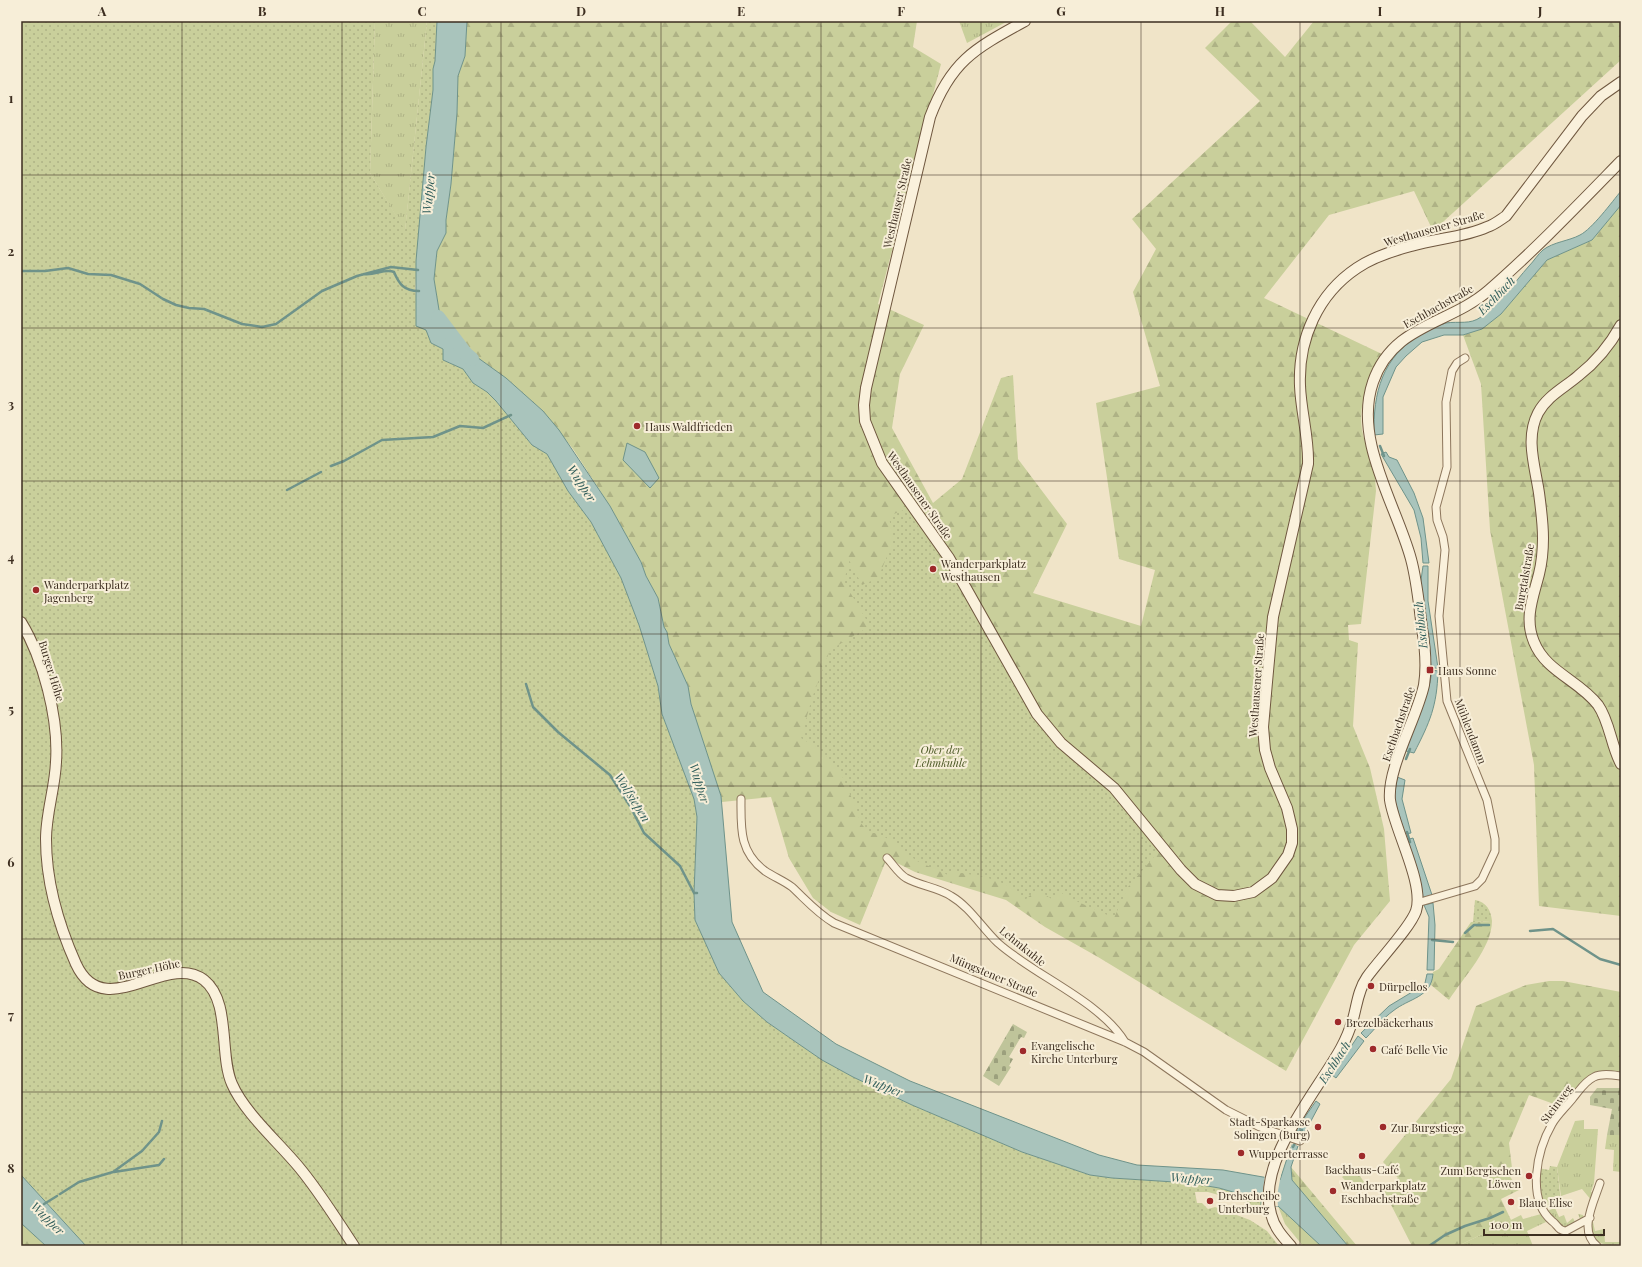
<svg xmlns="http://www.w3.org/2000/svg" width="1642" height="1267" viewBox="0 0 1642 1267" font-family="'Playfair Display',serif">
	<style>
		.grass { fill: url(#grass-tufts) }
		.forest { fill: url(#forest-firs) }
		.cemetery { fill: url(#cemetery-stones) }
		.park { fill: url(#park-dots) }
		.water { fill: #a9c4bc; stroke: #6f938a }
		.pier { fill: #f0e4c8 }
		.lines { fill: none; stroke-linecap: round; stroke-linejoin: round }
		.stream { stroke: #6f938a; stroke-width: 2.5 }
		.river { stroke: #a9c4bc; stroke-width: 14 }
		.street-casing { stroke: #8d765c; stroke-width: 9 }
		.secondary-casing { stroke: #6f573f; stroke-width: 12 }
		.street { stroke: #faf1dc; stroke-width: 7 }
		.secondary { stroke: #faf1dc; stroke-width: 10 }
		.grid { fill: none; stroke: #3d2e20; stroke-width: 1; stroke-opacity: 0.55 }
		.poi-dot { fill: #9e2a2b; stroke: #f7eed8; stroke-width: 1.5 }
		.labels { text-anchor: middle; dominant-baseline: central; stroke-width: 4; stroke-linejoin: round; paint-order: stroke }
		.street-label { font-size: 11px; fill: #3d2e20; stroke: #f7eed8 }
		.poi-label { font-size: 11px; fill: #3d2e20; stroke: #f7eed8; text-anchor: start }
		.park-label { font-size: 11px; font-style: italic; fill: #4d5a26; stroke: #f7eed8 }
		.water-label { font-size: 12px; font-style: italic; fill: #2f5d5a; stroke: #f7eed8 }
		.neatline { fill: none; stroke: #3d2e20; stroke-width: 1.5 }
		.grid-label { font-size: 13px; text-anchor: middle; font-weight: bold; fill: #3d2e20 }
	</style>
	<defs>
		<pattern id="grass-tufts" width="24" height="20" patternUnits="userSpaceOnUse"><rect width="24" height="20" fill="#c9cf9b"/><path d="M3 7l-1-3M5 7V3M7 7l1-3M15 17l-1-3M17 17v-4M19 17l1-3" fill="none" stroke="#aeb285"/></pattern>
		<pattern id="forest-firs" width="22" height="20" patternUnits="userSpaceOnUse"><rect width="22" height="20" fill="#c9cf9b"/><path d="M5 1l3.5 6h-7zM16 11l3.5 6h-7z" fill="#aeb285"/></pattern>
		<pattern id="cemetery-stones" width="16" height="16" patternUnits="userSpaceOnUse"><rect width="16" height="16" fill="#bfc49a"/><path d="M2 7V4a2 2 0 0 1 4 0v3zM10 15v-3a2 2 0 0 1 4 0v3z" fill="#9ca07d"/></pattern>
		<pattern id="park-dots" width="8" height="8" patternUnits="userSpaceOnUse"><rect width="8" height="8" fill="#c9cf9b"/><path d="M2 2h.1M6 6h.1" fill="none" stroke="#aeb285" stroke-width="1.8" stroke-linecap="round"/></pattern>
	</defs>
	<rect width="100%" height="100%" fill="#f0e4c8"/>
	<path class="grass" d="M375,21h52l-22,210 -35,-58z
		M959,21h49l-41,22z
		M1584,1120v9h14l-4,54 -3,9 3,1 -2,8 -10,-12 -21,7 -4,-29 18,-46z
		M1607,1135h14v37l-8,-1 1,-21 -9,-1z
		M1354,1167l12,18 -7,10 -17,-18z
		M1278,1206l39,35 4,5h-18l-18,-22z
		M1555,1208l4,9 5,-2 3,8 6,-5 2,4 5,-3 -2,-5 5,1 1,4 -15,9h-6l-16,-17z
		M1541,1214l5,8 -19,9 6,15h-75l63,-31 2,4z
		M1592,1222h1l2,9 9,-2 1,13h16v2c-13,1 -26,3 -29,-13 -1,-4 -2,-5 0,-9z"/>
	<path class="forest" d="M467,21h450l-4,26 28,17 -63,240 46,21 -24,49 -8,54 41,75 29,-24 39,-101 12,-3 5,84 49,65 -34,69 108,33 14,-56 -36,-11 -23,-156 64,-17 -27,-94 23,-43 -24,-30 128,-118 -55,-53 27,-27h18l35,36 29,-36h307v39l-188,171 -19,-40 -85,24 -65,83 120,57c-15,22 -26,47 -22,75 3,16 11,33 16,48l-3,1 1,12 -15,133 -13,1 1,15 9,3 -5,83 17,42 14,61 6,72 -36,44 -68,126 -188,-114 -53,-30 -39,-27 -91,-28 -28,-14 -27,67 -29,-13 -18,-14 -24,-40 -18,-61 -49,5 -31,-98 -3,-18 -19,-42 -2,-12 -3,-5 -6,-29 -12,-22 -5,-14 -31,-56 -37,-57 -30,-38 -37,-33 -50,-36 -16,-25 -6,-38 3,-28 9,-18v-13l5,-36 6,-71 1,-37 7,-20z
		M1621,205v711l-82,-10 -5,-141 -44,-235 -9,-146 -18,-49 19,-6 19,-15 46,-54 45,-20z
		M1492,921c0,27 -29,57 -43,79l-18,-15 2,-13 6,-3 32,-47z
		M1549,981h14l58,11v84h-26l-43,47 -4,-2 6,-17 -25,-9 -20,48 3,25 -5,4 12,18 -18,9 10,21 -53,26h-46l-28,-55 14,-13 -15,-16 68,-83 25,-73 50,-21z
		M1291,1167l66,79h-9l-56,-66z
		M21,1223l25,23h-25z"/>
	<path class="cemetery" d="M1013,1024l14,8 -3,6 -3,-1 -12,20 4,2 -4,7 2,1 -12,19 -16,-10z
		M1597,1088h24v47h-14l5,-26 -22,-4v-8z"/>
	<path class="park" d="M21,21h354l-5,152 35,57 22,-209h10l-2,40 -2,8v21l-7,57 -11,144 11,39 5,13 12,6v11l20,9 10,14 14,9 9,9 36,44 15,9 21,37 23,31 30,56 18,47 10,32 9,29 4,28 32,85 3,18 -3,76 1,27 24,53 24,28 24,21 23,16 32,22 31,17 59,28 110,47 68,23 22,3 78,5 29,5 43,12 -1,6 -6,1 -5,-3 -42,-12h-13l2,11h5l6,6 7,-2 35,13 17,11 12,15h-1193l-65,-71z
		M906,509l33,47 89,154 22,30 11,11 47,38 51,62 -31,36 -14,31 -49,-22 -5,-5 -7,9 -16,-11 -12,11c-16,-21 -48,-25 -73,-28l-4,3 -31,-14 -12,-9 -8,-8 -18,-10 -11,-2 -8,-10 -3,-12 -18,-41 -20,-20 -18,-11 11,-40 18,-48 40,-24 -26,-44 5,-22 13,25 16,-7 15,-36 -4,-26z
		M1475,900c12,2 16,11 17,21l-19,1z
		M1550,1166l7,1 4,35 -16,7 -4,-13 -3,-28 11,2z"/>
	<path class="water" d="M437,21h30l-2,35 -7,20 -1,37 -6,71 -5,36v13l-9,18 -3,28 6,37 16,26 50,36 37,33 16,19 51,76 31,56 5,14 12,22 6,29 3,5 2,12 19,42 3,18 30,92 11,126 31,70 73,52 74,37 189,74 38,10 86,5 57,10 12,-37 6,3 -7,21 1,13 56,66h-27l-43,-40h-17v-6l-42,-12 -29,-5 -78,-5 -22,-3 -68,-23 -110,-47 -59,-28 -31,-17 -32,-22 -23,-16 -24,-21 -24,-28 -24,-53 -1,-27 3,-76 -3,-18 -32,-85 -4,-28 -19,-61 -18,-47 -30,-56 -23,-31 -21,-37 -15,-9 -36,-44 -9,-9 -14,-9 -10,-14 -20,-9v-11l-12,-6 -5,-13 -10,-4v-65l10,-114 7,-57v-21l2,-8z
		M1621,191v14l-29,35 -45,20 -46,54 -19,15 -19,6h-19l-22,7 -16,14 -10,11 -13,30v37l-9,1c-1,-42 8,-79 48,-101 7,-4 16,-9 24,-11 13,-2 24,2 35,-6 19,-14 33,-34 48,-51 5,-5 9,-12 14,-16 10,-8 26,-9 37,-15 12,-6 32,-33 41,-44z
		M627,443l18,9 14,26 -9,10 -27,-28z
		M1386,452l3,5 8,3 17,33 9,25 6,45h-6l-2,-25 -7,-28 -33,-56z
		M1423,566h5v35l10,67h-7l-2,-30 -9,-51z
		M1432,670l6,1c-1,35 -8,51 -24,82l-8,-2 21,-64 3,-4z
		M1397,777l8,3 -3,19 9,34 -6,1 -11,-36z
		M1413,838l19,57 -10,3 -16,-58z
		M1433,903l2,22 -1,45h-7l2,-53 -5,-12z
		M1427,974h6c-2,24 -24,24 -40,37 -10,7 -18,18 -27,27l-5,-5 28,-27 33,-20 3,-3z
		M1358,1036l6,5 -28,37 -4,-3z
		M1316,1101l4,3 -16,30 -8,-4z
		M21,1175l65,71h-40l-24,-22z"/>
	<path class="pier" d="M1290,1142l8,2v2l-6,-2 -10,25 -5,27 1,10h-17l4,-32 13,3z"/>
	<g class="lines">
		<path class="stream" d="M21,271h24l23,-3 20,6 23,1 29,9 23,15 13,6 13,3 15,1 38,15 20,3 14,-3 46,-33 35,-15 34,-9 27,3
			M364,274c10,2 21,-6 30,-2 5,12 10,19 25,19
			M1380,446l4,10
			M331,466l13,-5 38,-21 51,-3 27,-11 23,2 28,-13
			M287,490l34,-18
			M526,684l7,23 25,25 52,43 20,31 14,27 36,33 14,27h3
			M1406,759l4,-10
			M1407,832l3,10
			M1530,931l23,-2 47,30 21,6
			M1465,933l9,-8h15
			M1432,940l21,2
			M1293,1147l9,-17
			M114,1172l45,-7 5,-6
			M60,1194l19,-12 34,-10 29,-21 17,-19 3,-11
			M44,1204l13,-8
			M1429,1246l16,-11 20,-9 25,-8 13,-6"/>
		<path class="river" d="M438,317l28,37 6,5"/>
		<g class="street-casing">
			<path id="street" d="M741,799c0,29 -2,53 24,72 9,6 19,10 27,16 14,13 25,26 42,36l291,119 19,10 82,58 34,17 40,14
				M887,858c6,6 11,15 19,20 14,8 31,9 45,18 19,11 31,32 47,47 37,33 102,58 127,99
				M1417,903l58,-17 7,-7 13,-28v-12l-8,-39 -40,-99 -8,-85 6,-66 -2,-13 -6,-17 -1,-13 11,-40 -1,-65 6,-31 5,-8 8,-5
				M1590,1218l-24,13c-8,0 -8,-6 -14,-10 -26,-22 -15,-71 0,-97 5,-9 14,-17 21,-26 6,-7 12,-17 21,-21 8,-4 19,-2 27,-1
				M1597,1246c-19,-15 -3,-44 3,-63"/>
		</g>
		<g class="secondary-casing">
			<path id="secondary" d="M1025,21c-51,28 -74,40 -95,96l-64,271 -2,17 1,16 17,42 67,95 88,156 24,29 53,45 67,82 14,14 22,11 17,1 19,-4 19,-14 16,-23 4,-12v-14l-5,-21 -17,-40 -5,-18 -2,-23 4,-45 6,-65 35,-153c1,-26 -7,-52 -8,-78 -2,-47 18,-92 57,-118 16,-11 35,-17 54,-22 25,-8 52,-8 76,-19 7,-2 13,-7 19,-11l76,-100 19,-20 20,-14
				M1621,325c-11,20 -25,37 -43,51 -14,12 -31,20 -40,37 -13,25 -3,53 1,80 2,15 4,30 4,45 0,12 -1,24 -4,36 -6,24 -15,44 -5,68 12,30 45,38 64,63 12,17 13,41 23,59
				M21,622c22,36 38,97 35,140 -1,26 -10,51 -10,77 0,42 13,87 30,125 28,61 90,-13 128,16 27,21 15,75 28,104 12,28 46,58 66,82 21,25 38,53 56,80
				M1291,1246c-9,-10 -17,-19 -20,-32 -15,-53 46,-122 70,-166 5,-9 9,-19 12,-29 4,-14 5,-29 14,-42 12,-17 43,-49 49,-66 9,-27 -22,-82 -26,-111 -3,-32 27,-82 34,-115 3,-19 1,-39 -2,-57 -3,-23 -5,-47 -11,-69 -15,-55 -58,-119 -38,-177 20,-58 76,-57 116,-92 46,-40 89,-85 132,-129"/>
		</g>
		<use href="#street" class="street"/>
		<use href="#secondary" class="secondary"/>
	</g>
	<path class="grid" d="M182,21v1225M342,21v1225M501,21v1225M661,21v1225M821,21v1225M981,21v1225M1141,21v1225M1300,21v1225M1460,21v1225M21,175h1600M21,328h1600M21,481h1600M21,634h1600M21,786h1600M21,939h1600M21,1092h1600"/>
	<g class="poi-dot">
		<circle cx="637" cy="426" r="4"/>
		<circle cx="933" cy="569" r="4"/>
		<circle cx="36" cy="590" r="4"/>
		<rect x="1426" y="666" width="8" height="8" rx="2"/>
		<circle cx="1371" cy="986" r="4"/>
		<circle cx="1338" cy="1022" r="4"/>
		<circle cx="1373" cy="1049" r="4"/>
		<circle cx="1023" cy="1051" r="4"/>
		<circle cx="1318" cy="1127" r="4"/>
		<circle cx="1383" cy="1127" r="4"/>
		<circle cx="1241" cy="1153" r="4"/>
		<circle cx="1362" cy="1156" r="4"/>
		<circle cx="1529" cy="1176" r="4"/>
		<circle cx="1333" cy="1191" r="4"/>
		<circle cx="1210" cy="1201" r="4"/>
		<circle cx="1511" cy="1202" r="4"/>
	</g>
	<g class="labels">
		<g class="street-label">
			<text transform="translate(897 203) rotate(-77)">Westhauser Straße</text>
			<text transform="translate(1434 228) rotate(-16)">Westhausener Straße</text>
			<text transform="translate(1438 306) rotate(-29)">Eschbachstraße</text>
			<text transform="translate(920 495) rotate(55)">Westhausener Straße</text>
			<text transform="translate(1524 577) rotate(-80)">Burgtalstraße</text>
			<text transform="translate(52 671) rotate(73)">Burger Höhe</text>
			<text transform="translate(1256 685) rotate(-86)">Westhausener Straße</text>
			<text transform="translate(1398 724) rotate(-71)">Eschbachstraße</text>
			<text transform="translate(1471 731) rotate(69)">Mühlendamm</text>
			<text transform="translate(1023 946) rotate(39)">Lehmkuhle</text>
			<text transform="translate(149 969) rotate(-12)">Burger Höhe</text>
			<text transform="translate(994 975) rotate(23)">Müngstener Straße</text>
			<text transform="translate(1556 1104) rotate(-53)">Steinweg</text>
		</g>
		<g class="poi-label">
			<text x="645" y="426">Haus Waldfrieden</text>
			<text x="941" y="563">Wanderparkplatz<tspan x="941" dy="13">Westhausen</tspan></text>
			<text x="44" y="584">Wanderparkplatz<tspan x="44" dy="13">Jagenberg</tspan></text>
			<text x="1438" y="670">Haus Sonne</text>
			<text x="1379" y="986">Dürpellos</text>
			<text x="1346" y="1022">Brezelbäckerhaus</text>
			<text x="1031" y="1045">Evangelische<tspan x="1031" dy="13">Kirche Unterburg</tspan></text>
			<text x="1381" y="1049">Café Belle Vie</text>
			<text x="1310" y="1121" text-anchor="end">Stadt-Sparkasse<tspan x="1310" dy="13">Solingen (Burg)</tspan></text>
			<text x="1391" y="1127">Zur Burgstiege</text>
			<text x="1249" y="1153">Wupperterrasse</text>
			<text x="1362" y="1169" text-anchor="middle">Backhaus-Café</text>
			<text x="1521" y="1170" text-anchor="end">Zum Bergischen<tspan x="1521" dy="13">Löwen</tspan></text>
			<text x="1341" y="1185">Wanderparkplatz<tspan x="1341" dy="13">Eschbachstraße</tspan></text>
			<text x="1218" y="1195">Drehscheibe<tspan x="1218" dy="13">Unterburg</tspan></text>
			<text x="1519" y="1202">Blaue Elise</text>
		</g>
		<g class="park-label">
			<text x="941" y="749">Ober der<tspan x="941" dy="13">Lehmkuhle</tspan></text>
		</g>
		<g class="water-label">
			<text transform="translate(428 194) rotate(-84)">Wupper</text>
			<text transform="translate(1496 295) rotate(-46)">Eschbach</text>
			<text transform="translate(582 483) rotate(57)">Wupper</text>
			<text transform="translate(1420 625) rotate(-96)">Eschbach</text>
			<text transform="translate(700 783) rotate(73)">Wupper</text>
			<text transform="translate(633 797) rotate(58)">Wolfsiepen</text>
			<text transform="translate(1334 1062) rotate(-57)">Eschbach</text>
			<text transform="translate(883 1085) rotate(21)">Wupper</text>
			<text transform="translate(1191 1178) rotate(4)">Wupper</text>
			<text transform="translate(48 1218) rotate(45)">Wupper</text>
		</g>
	</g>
	<rect width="1642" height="1267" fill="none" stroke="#f7eed8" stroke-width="44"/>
	<path d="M1484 1229v6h120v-6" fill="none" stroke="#3d2e20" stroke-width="2"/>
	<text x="1490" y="1229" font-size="12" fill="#3d2e20" stroke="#f7eed8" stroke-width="3" paint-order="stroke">100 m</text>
	<rect x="22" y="22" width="1598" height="1223" class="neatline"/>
	<g class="grid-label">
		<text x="102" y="16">A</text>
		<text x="262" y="16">B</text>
		<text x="422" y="16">C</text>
		<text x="581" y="16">D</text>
		<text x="741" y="16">E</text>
		<text x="901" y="16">F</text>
		<text x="1061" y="16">G</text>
		<text x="1220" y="16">H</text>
		<text x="1380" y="16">I</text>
		<text x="1540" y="16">J</text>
		<text x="11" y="103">1</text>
		<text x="11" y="256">2</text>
		<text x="11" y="409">3</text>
		<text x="11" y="562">4</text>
		<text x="11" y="714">5</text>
		<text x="11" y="867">6</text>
		<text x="11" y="1020">7</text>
		<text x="11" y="1173">8</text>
	</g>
</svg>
